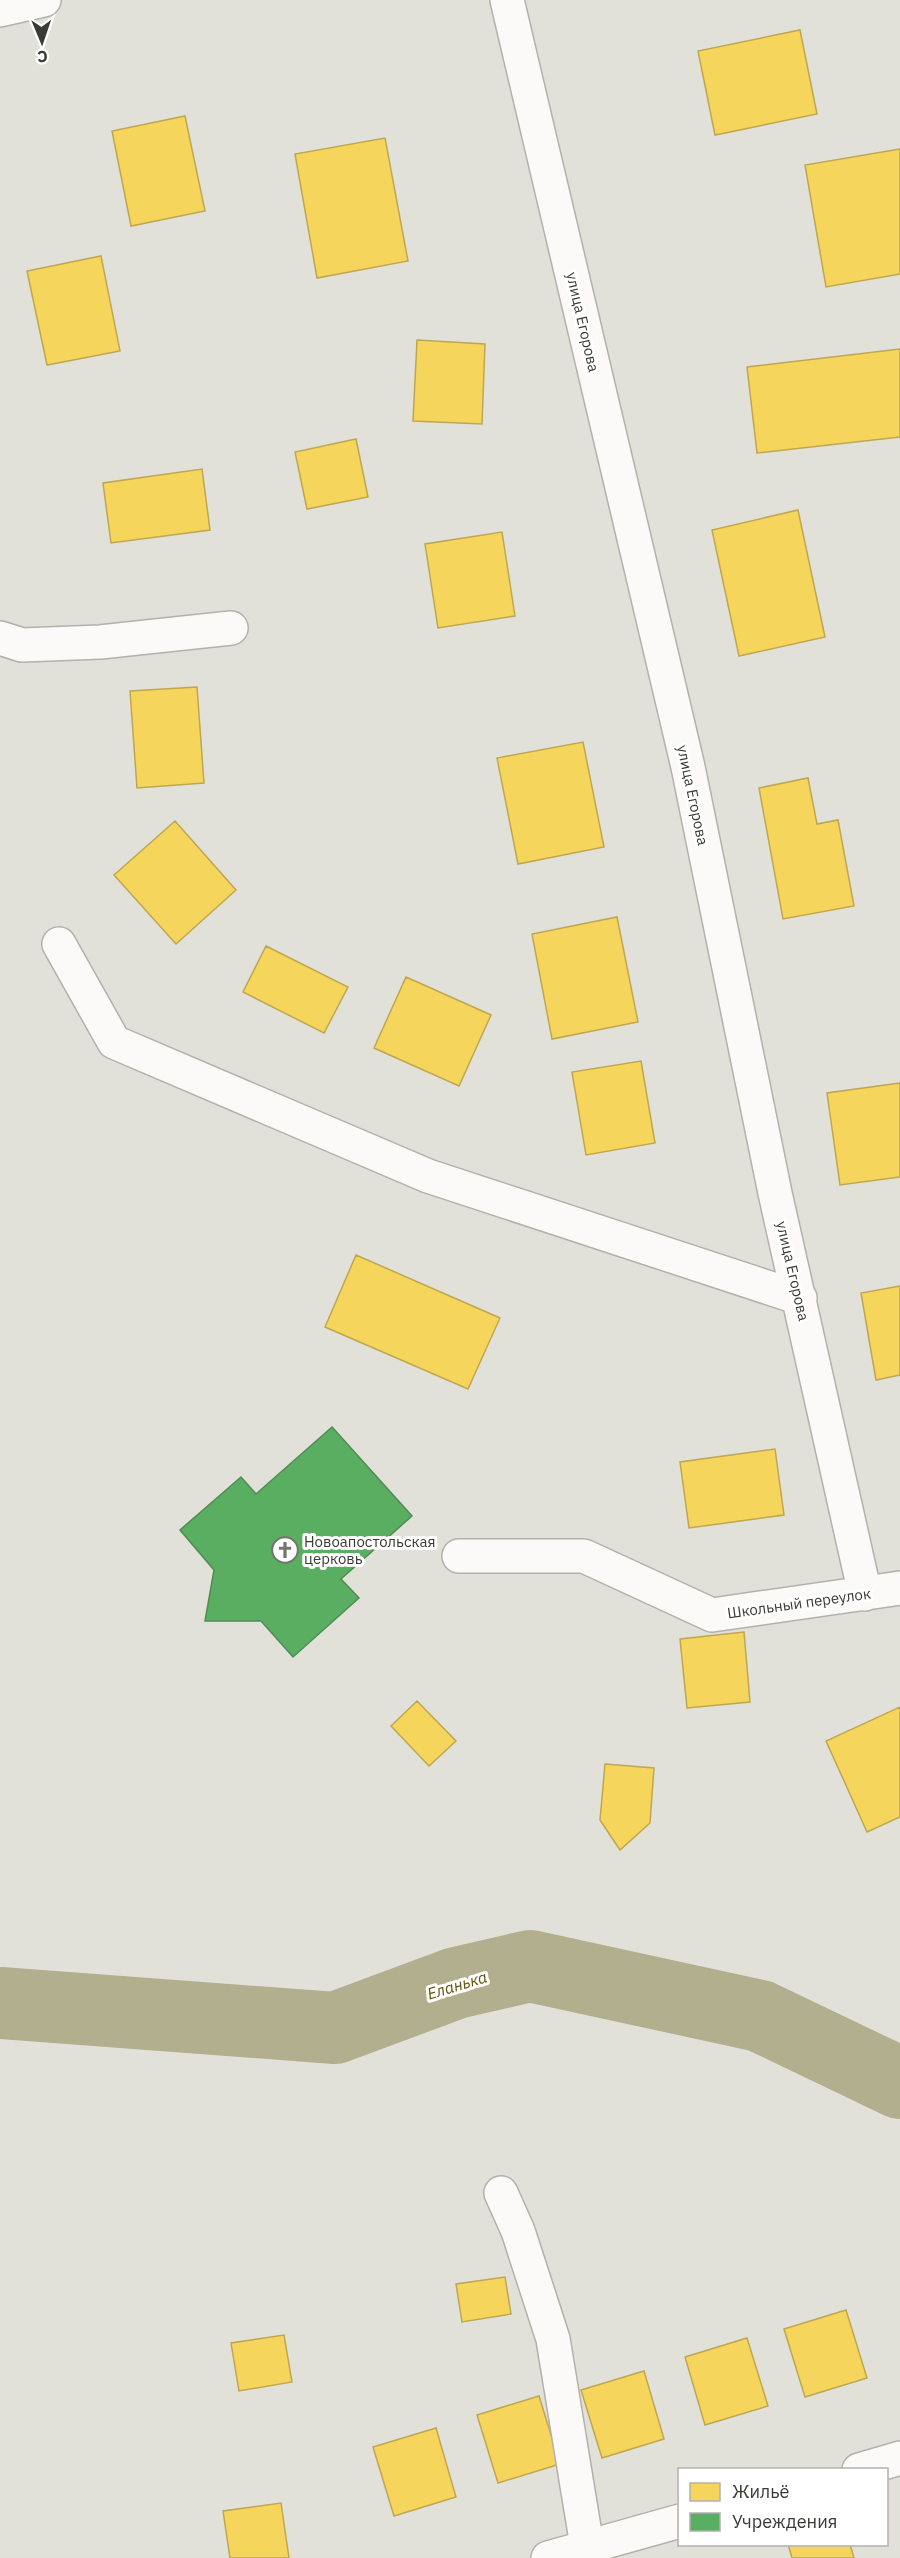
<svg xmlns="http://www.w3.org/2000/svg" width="900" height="2558" viewBox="0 0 900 2558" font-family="'IBM Plex Sans',sans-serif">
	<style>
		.homes { fill: #f6d55c; stroke: #bea750; stroke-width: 1.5 }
		.public { fill: #5aae61; stroke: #518c54; stroke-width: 1.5 }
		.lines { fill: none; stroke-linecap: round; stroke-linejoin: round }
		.river { stroke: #b2af8e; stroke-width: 72 }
		.minor-casing { stroke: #b2b1ab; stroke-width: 36 }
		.minor { stroke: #fbfaf9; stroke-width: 33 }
		.labels { text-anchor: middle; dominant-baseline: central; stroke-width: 6; stroke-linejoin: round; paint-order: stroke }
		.street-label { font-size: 15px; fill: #3b3b35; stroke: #fff }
		.poi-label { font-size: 15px; fill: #3b3b35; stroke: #fff; text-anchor: start }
		.water-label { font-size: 16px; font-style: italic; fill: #5d5507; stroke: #fff }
	</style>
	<rect width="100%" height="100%" fill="#e2e1d9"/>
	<path class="homes" d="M800,30l17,84 -102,21 -17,-84z
		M185,116l20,95 -74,15 -19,-95z
		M385,138l23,123 -91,17 -22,-124z
		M900,149v125l-74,13 -21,-122z
		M101,256l19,95 -73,14 -20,-94z
		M417,340l68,4 -3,80 -69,-3z
		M900,349v88l-143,16 -10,-86z
		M356,439l12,58 -61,12 -12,-57z
		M202,469l8,61 -99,13 -8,-60z
		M798,510l27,127 -86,19 -27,-126z
		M502,532l13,84 -77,12 -13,-84z
		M197,687l7,96 -67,5 -7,-97z
		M583,742l21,105 -86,17 -21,-106z
		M808,778l9,46 21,-4 16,86 -71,13 -24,-131z
		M175,821l61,69 -60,54 -62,-69z
		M617,917l21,105 -86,17 -20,-105z
		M266,946l82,41 -24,46 -81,-41z
		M406,977l85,38 -32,71 -85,-38z
		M641,1061l14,82 -69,12 -14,-83z
		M900,1083v94l-60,8 -13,-92z
		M356,1255l144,63 -32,71 -143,-62z
		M900,1286v89l-24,5 -15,-87z
		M775,1449l9,66 -95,13 -9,-66z
		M744,1632l6,70 -63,6 -7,-69z
		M417,1701l39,40 -27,25 -38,-40z
		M900,1707v110l-33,15 -41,-91z
		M605,1764l49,4 -4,55 -30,27 -20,-30z
		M505,2277l6,37 -49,8 -6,-38z
		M846,2310l21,68 -62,19 -21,-68z
		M284,2335l8,47 -53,9 -8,-48z
		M747,2338l21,68 -63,19 -20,-68z
		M644,2371l20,68 -62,19 -21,-68z
		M539,2396l21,68 -62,19 -21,-68z
		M436,2428l20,69 -62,19 -21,-69z
		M281,2503l8,55h-59l-7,-47z
		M788,2544h62l4,14h-62z"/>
	<path class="public" d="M332,1427l80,89 -71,63 18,19 -66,59 -32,-36h-56l9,-51 -34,-40 61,-53 15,17z"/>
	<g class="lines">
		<path class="river" d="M0,2003l335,25 121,-45 74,-17 230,50 140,67"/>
		<g class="minor-casing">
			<path id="minor" d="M507,0l181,767 87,426 90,401
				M0,10l44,-10
				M0,638l22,7 78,-3 131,-14
				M59,944l55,98 314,134 372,122
				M459,1556h125l128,59 188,-27
				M501,2193l17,38 35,108 34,207
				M859,2470l41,-12
				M548,2558l132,-37"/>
		</g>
		<use href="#minor" class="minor"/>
	</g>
	<defs>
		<g id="church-ring" transform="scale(1.35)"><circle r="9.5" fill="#fff" stroke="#75756e" stroke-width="1.5"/><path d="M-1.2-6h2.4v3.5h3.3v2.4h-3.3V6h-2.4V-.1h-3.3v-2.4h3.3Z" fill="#75756e"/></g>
	</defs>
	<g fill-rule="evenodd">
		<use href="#church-ring" x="285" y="1550"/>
	</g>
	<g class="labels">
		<g class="street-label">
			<text transform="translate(583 322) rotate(77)">улица Егорова</text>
			<text transform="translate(693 795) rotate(78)">улица Егорова</text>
			<text transform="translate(793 1271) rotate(77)">улица Егорова</text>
			<text transform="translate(799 1603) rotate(-8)">Школьный переулок</text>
		</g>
		<g class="poi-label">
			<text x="304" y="1541">Новоапостольская<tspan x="304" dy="17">церковь</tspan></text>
		</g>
		<g class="water-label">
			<text transform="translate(457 1985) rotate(-17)">Еланька</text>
		</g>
	</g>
	<rect x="678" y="2468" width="210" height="78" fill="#ffffff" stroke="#b1b1ae" stroke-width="1.5"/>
	<rect x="690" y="2483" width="30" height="18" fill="#f6d55c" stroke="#b1b1ae" stroke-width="1.5"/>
	<text x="732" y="2498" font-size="18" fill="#3b3b35">Жильё</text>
	<rect x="690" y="2513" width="30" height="18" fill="#5aae61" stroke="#b1b1ae" stroke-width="1.5"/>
	<text x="732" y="2528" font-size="18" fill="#3b3b35">Учреждения</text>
	<g transform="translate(42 42) rotate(178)" stroke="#ffffff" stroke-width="4.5" paint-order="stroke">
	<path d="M0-4.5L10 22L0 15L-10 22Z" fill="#3b3b35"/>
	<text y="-9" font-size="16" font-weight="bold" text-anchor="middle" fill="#3b3b35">С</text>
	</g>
</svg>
